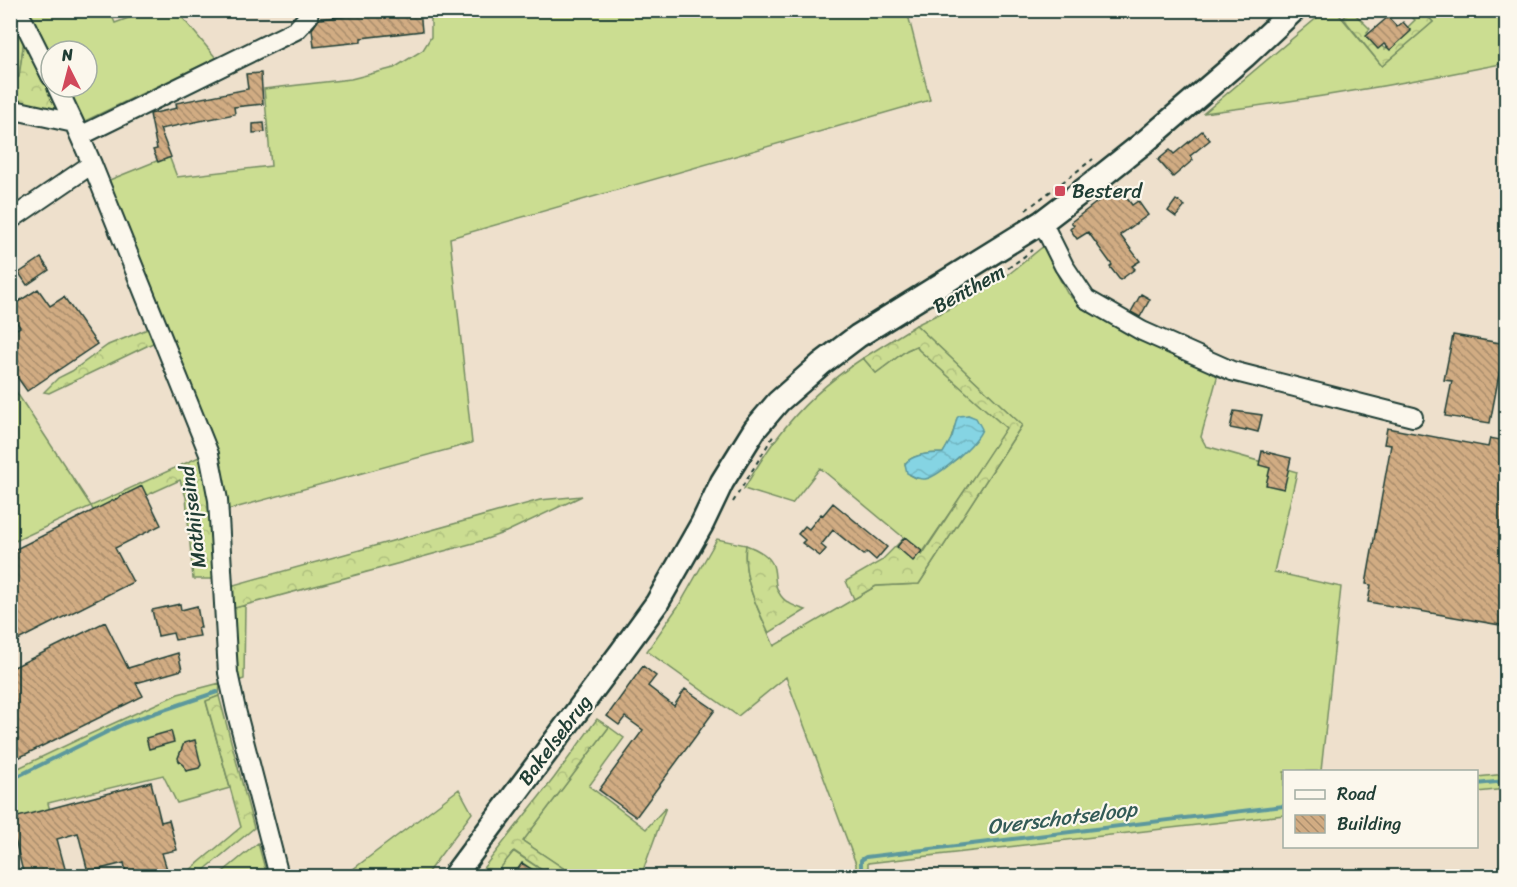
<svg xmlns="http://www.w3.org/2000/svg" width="1517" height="887" viewBox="0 0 1517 887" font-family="Sriracha,sans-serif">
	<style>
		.grass { fill: #cbdd91; stroke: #758d62; stroke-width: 1.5; fill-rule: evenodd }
		.forest { fill: url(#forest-crowns); stroke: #758d62; stroke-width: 1.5 }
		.water { fill: url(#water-waves); stroke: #5c989d; stroke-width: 1.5 }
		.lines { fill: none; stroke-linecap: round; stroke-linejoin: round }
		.stream { stroke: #5c989d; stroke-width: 4 }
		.building { fill: url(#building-back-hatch); stroke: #1f3d34; stroke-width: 1.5 }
		.minor-casing { stroke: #1f3d34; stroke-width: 22 }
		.major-casing { stroke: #1f3d34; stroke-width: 27 }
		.path { stroke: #1f3d34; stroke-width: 2; stroke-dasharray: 4.5 4.5; stroke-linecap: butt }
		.minor { stroke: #fbf7ec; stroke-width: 18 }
		.major { stroke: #fbf7ec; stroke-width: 22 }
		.poi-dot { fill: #d1495b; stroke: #fbf7ec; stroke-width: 2 }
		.labels { text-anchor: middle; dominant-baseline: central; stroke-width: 4.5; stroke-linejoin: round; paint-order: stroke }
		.poi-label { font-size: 20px; fill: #1f3d34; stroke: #fbf7ec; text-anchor: start }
		.street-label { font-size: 20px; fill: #1f3d34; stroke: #fbf7ec }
		.water-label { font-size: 21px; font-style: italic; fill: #335b57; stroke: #fbf7ec }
	</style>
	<defs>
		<pattern id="forest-crowns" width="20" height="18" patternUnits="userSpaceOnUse" patternTransform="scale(1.5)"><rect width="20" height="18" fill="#cbdd91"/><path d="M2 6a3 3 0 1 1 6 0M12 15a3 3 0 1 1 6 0" fill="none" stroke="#aebf7e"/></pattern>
		<pattern id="water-waves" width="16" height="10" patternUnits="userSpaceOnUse" patternTransform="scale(1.5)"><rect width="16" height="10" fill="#85d4e3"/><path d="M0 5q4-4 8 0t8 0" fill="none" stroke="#72b7c3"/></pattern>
		<pattern id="building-back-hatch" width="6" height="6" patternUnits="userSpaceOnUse" patternTransform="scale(1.5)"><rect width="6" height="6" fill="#d1ac83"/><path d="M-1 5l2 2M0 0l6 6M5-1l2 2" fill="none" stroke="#a98d6c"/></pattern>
	</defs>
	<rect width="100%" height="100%" fill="#eee0cc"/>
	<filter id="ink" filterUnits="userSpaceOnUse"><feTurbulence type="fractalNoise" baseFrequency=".0167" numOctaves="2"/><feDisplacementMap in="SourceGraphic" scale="12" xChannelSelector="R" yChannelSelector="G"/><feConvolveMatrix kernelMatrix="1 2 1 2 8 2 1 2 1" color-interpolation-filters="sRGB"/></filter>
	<g filter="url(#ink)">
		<path class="grass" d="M28,11h82l5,12 32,-12h30l39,47 -133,64 -16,-35h20v-36h-36v2z
			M431,11h476l23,89 -480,138 22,205 -245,67 -120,-329 62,-25 8,21 94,-11 -7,-77 87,-10 43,-11 29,-18 8,-13z
			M1325,11h11l46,55 51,-44 -10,-11h74l9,6v46c-100,20 -200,37 -302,50z
			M10,17l14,23 -5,37 -8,4z
			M1045,245l13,31 9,17 11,11 25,16 115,54 -17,63 5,9 91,26 -23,100 67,15 -20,184 -37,1v43l-416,48v13h-12v-12l-70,-187 -48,39 -91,-65 34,-49 36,-63 29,6c-5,35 15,70 28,101l102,-60 43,-2 103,-159 -106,-100 65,-32 23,-15z
			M916,346l3,4 88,78 -86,127 -17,-17 -84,-70 -28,36 -48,-15c10,-17 20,-35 33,-51 23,-31 54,-59 86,-80l13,15 31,-23zM968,415l8,4 -18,39 -30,20h-12l-6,-3 -5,-11c8,-11 25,-10 38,-11l7,-11 6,-19z
			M11,384l80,122 -80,37h-1z
			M245,605l-1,74 -11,4 -2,-74z
			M220,683l-1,13 -13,6 24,86 -53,15 -14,-28 -115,28 7,29 -42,12 -3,-7v-65l80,-38 88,-40z
			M609,727l15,11 -35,48 57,43 20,-22 -25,69h-66l-52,-35z
			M1506,774v15l-29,3v-15z
			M459,789l13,24 -47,63h-73l-4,-3z
			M258,843l9,33h-49z
			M513,851l38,25h-57z"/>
		<path class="forest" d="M1352,11l18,18 -3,3 18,17 30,-29 -10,-9h18l10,11 -51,44 -39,-48z
			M24,40l35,71 -48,-10v-20l8,-4z
			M916,325l106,100 -103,159 -43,2 -22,13 -8,-18 35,-20 23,-23 18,17 84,-127 -87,-78 -3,-4 -9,4 -31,23 -13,-15z
			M150,328l5,14 -106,51 -5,-1 14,-14 14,-7 36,-26z
			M199,457c13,39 12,81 14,122h-20l-7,-82 -6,-17 -83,38 -6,-12z
			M582,496l-76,36 -25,9 -250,68 -1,-23 310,-86z
			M746,545c11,4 26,12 28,24 2,10 0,18 7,27 6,8 16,11 25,14l-37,23c-13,-27 -27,-56 -23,-88z
			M219,696l35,132 -57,48h-14l58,-49 -35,-126z
			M597,719l12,8 -86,114 52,35h-24l-37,-25 -20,25h-17l77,-98z"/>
		<path class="water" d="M968,415l8,3 6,11c-4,13 -43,48 -57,50 -7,1 -12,-3 -18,-6l-2,-9c8,-11 25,-10 38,-11l9,-16 5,-19 2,-2z"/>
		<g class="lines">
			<path class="stream" d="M10,780l115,-57 92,-31
				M1476,784l30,-3
				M861,876v-16l5,-3 418,-51"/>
		</g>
		<path class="building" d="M410,10h10l2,21 -61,7v4l-47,5 -2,-18 7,-10z
			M1388,17l9,10 6,-5 8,9 -21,19 -6,-6 -6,5 -12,-13z
			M261,73l2,31 -29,3 1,7 -75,15 11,28 -13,5 -5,-12 4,-1 -7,-35 27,-6 -1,-5 72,-14 -2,-15z
			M264,123l1,9 -12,1v-9z
			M1202,131l8,9 -20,16 3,4 -20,17 -15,-17 12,-10 4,4z
			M1118,186l14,19 6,-4 10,14 -28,20 20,26 -8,5 3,3 -15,11 -10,-13 2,-2 -24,-33 -11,7 -7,-10 4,-4 -3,-3z
			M1176,200l9,6 -9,11 -8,-6z
			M41,258l8,12 -22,15 -8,-12z
			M38,289l12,17 14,-9 33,47 -70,47 -17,-24v-34l10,-6 -10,-14v-6z
			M1141,294l9,5 -10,18 -9,-5z
			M1453,335l53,9v21l-5,-1 -11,59 -45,-7 7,-35 -8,-1z
			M1234,411l28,4 -4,17 -12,-3v2l-16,-3z
			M1387,428l101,19 2,-9 16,3v185l-138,-24 3,-17 -5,-1 25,-139 -7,-1z
			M1262,451l29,7 -7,31 -18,-4 4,-17 -11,-3z
			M142,486l19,39 -46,23 18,34 -123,62v-92z
			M833,503l54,44 -11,13 -9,-8 -3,3 -31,-25 -12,15 5,4 -6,7 -18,-13 3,-3 -7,-6 7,-8 4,3 12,-15 2,1z
			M905,537l17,14 -9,10 -16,-14z
			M180,604l1,6 16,-4 4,22h-3l2,8 -25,4 -2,-7 -15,3 -6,-26z
			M105,622l23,46 50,-15 4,17 -46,13 7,13 -133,66v-93z
			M643,666l13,10 -8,10 26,20 11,-17 30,21 -79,107 -37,-27 44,-60 -18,-13 -6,8 -12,-9z
			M171,731l3,11 -25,7 -3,-11z
			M195,740l6,25 -2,3 -13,3 -2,-6 -5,-4 -1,-3 6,-15z
			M151,782l10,40 8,-2 8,30 -15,3 7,23h-42l-3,-13 -36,9 -10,-39 -21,6 10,37h-43l-14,-57z
			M522,863l20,13h-29z"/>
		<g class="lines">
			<g class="minor-casing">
				<path id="minor" d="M16,10l9,14 26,52
					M57,87l17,36 18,41 117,290 9,46 10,173 8,37 43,166
					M10,109l64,14
					M80,136l216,-106 12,-13 1,-7
					M10,220l82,-56
					M1042,222l22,44 22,33 56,32 90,40 181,46"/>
			</g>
			<g class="major-casing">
				<path id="major" d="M454,876l168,-225 35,-48 45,-79 20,-42 33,-53 23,-27 43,-38 37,-28 184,-114 51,-39 54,-43 98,-84 49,-46"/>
			</g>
			<path class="path" d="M1026,210l67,-51
				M945,303c31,-14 61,-31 87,-53
				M733,502l42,-69"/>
			<use href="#minor" class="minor"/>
			<use href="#major" class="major"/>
		</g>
	</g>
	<rect class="poi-dot" x="1054" y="185" width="12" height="12" rx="3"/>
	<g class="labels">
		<g class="poi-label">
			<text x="1072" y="191">Besterd</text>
		</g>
		<g class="street-label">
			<text transform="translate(969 289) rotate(-29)">Benthem</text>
			<text transform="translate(193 517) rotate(-97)">Mathijseind</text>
			<text transform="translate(555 740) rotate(-53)">Bakelsebrug</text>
		</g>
		<g class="water-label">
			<text transform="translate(1062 818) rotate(-7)">Overschotseloop</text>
		</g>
	</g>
	<rect width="1517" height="887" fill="none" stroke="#fbf7ec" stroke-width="36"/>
	<rect x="18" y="18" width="1481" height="851" fill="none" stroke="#1f3d34" stroke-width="2" filter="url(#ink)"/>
	<rect x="1283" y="770" width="195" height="78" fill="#fbf7ec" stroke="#a3ada2" stroke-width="1.5"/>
	<rect x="1295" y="790" width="30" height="9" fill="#fbf7ec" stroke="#a3ada2" stroke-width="1.5"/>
	<text x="1337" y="800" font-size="18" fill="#1f3d34">Road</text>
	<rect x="1295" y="815" width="30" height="18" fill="url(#building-back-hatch)" stroke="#a3ada2" stroke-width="1.5"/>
	<text x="1337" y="830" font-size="18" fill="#1f3d34">Building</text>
	<g transform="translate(69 69) rotate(354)"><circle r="28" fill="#fbf7ec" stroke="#a3ada2" stroke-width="1.5"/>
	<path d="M0-4.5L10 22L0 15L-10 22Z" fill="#d1495b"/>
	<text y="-9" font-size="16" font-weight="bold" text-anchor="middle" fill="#1f3d34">N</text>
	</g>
</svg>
